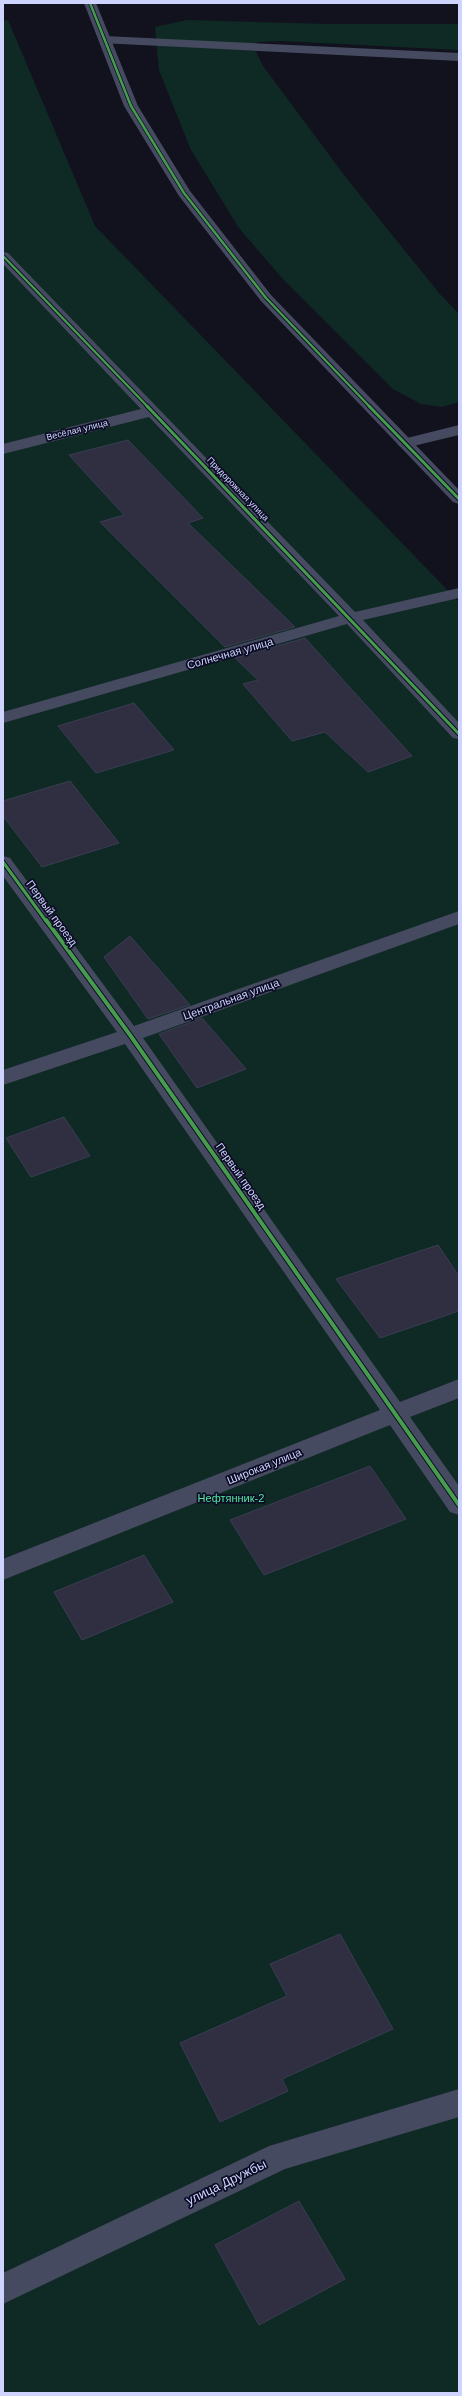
<svg xmlns="http://www.w3.org/2000/svg" width="462" height="2396" viewBox="0 0 462 2396" font-family="Arial,sans-serif">
	<style>
		.green { fill: #0f2a25 }
		.building { fill: #2f2f41; stroke: #3b3c53 }
		.lines { fill: none; stroke-linecap: round; stroke-linejoin: round }
		.service { fill: #454a60; fill-rule: evenodd }
		.minor { fill: #454a60; fill-rule: evenodd }
		.tertiary { fill: #454a60; fill-rule: evenodd }
		.cycleway-far2-casing { stroke: #0c0d24; stroke-width: 4 }
		.cycleway-far1-casing { stroke: #0c0d24; stroke-width: 5 }
		.cycleway-casing { stroke: #0c0d24; stroke-width: 6 }
		.cycleway-far2 { stroke: #469c4c; stroke-width: 2.5 }
		.cycleway-far1 { stroke: #469c4c; stroke-width: 3 }
		.cycleway { stroke: #469c4c; stroke-width: 4 }
		.labels { text-anchor: middle; dominant-baseline: central; stroke-width: 3.5; stroke-linejoin: round; paint-order: stroke }
		.far-street-label { font-size: 9px; fill: #cfd4ff; stroke: #0c0d24 }
		.street-label { font-size: 11px; fill: #cfd4ff; stroke: #0c0d24 }
		.park-label { font-size: 11px; fill: #51e9a1; stroke: #0c0d24 }
		.near-street-label { font-size: 13px; fill: #cfd4ff; stroke: #0c0d24 }
	</style>
	<rect width="100%" height="100%" fill="#12121e"/>
	<path class="green" d="M8,20l87,206 364,376v1791h-456v-2372z
		M187,20l139,4h133v26l-177,-9 -24,1 -5,4 10,20 84,113 92,114 20,21v88l-17,5 -21,-3 -28,-15 -111,-111 -43,-50 -48,-78 -32,-80 -4,-43z"/>
	<path class="building" d="M128,440l75,78 -15,5 107,104 -70,20 -125,-125 24,-7 -55,-60z
		M305,638l107,118 -44,16 -43,-40 -33,9 -49,-57 15,-4 -23,-22z
		M134,703l40,47 -78,23 -38,-47z
		M70,781l49,62 -77,24 -39,-51v-15z
		M130,936l60,69 -42,14 -44,-62z
		M202,1018l44,51 -49,19 -38,-54z
		M64,1117l26,39 -59,21 -25,-39z
		M438,1245l21,31v35l-79,27 -44,-59z
		M370,1466l36,53 -142,56 -34,-55z
		M144,1555l29,47 -91,38 -28,-48z
		M340,1934l53,95 -111,50 6,12 -68,31 -40,-79 107,-47 -17,-32z
		M299,2201l46,78 -86,46 -44,-80z"/>
	<g class="lines">
		<path class="service" d="M105,36l354,17v8l-358,-18 -2,-3 2,-3z
			M459,425v10l-54,13 -6,-2 -2,-3 2,-3z"/>
		<path class="minor" d="M3,252l5,1 347,359 104,-24v10l-96,22 96,103v16l-6,-1 -106,-114 -344,99v-11l336,-96 -190,-199 -146,37v-10l138,-35 -138,-145z
			M3,856l7,2 124,168 325,-115v13l-316,114 257,364 59,-23v19l-49,19 49,69v29l-9,-3 -60,-87 -387,155v-21l377,-149 -255,-366 -122,41v-15l114,-38 -114,-156z
			M459,2089v28l-174,52 -282,135v-31l266,-127z"/>
		<path class="tertiary" d="M84,3h12l42,103 52,85 81,104 188,195v14l-6,-2 -192,-201 -82,-105 -55,-90z"/>
		<g class="cycleway-far2-casing">
			<path id="cycleway-far2" d="M90,3l41,103 53,87 82,105 104,109
				M3,256l145,151"/>
		</g>
		<g class="cycleway-far1-casing">
			<path id="cycleway-far1" d="M147,406l312,328
				M369,406l90,93
				M3,862l43,59"/>
		</g>
		<g class="cycleway-casing">
			<path id="cycleway" d="M46,920l84,115 329,470"/>
		</g>
		<use href="#cycleway-far2" class="cycleway-far2"/>
		<use href="#cycleway-far1" class="cycleway-far1"/>
		<use href="#cycleway" class="cycleway"/>
	</g>
	<g class="labels">
		<g class="far-street-label">
			<text transform="translate(77 430) rotate(-14)">Весёлая улица</text>
			<text transform="translate(238 489) rotate(46)">Придорожная улица</text>
		</g>
		<g class="street-label">
			<text transform="translate(230 653) rotate(-16)">Солнечная улица</text>
			<text transform="translate(52 913) rotate(54)">Первый проезд</text>
			<text transform="translate(231 999) rotate(-20)">Центральная улица</text>
			<text transform="translate(241 1176) rotate(55)">Первый проезд</text>
			<text transform="translate(264 1466) rotate(-22)">Широкая улица</text>
		</g>
		<g class="park-label">
			<text x="231" y="1498">Нефтянник-2</text>
		</g>
		<g class="near-street-label">
			<text transform="translate(226 2182) rotate(-26)">улица Дружбы</text>
		</g>
	</g>
	<rect width="462" height="2396" fill="none" stroke="#cfd4ff" stroke-width="8"/>
</svg>
